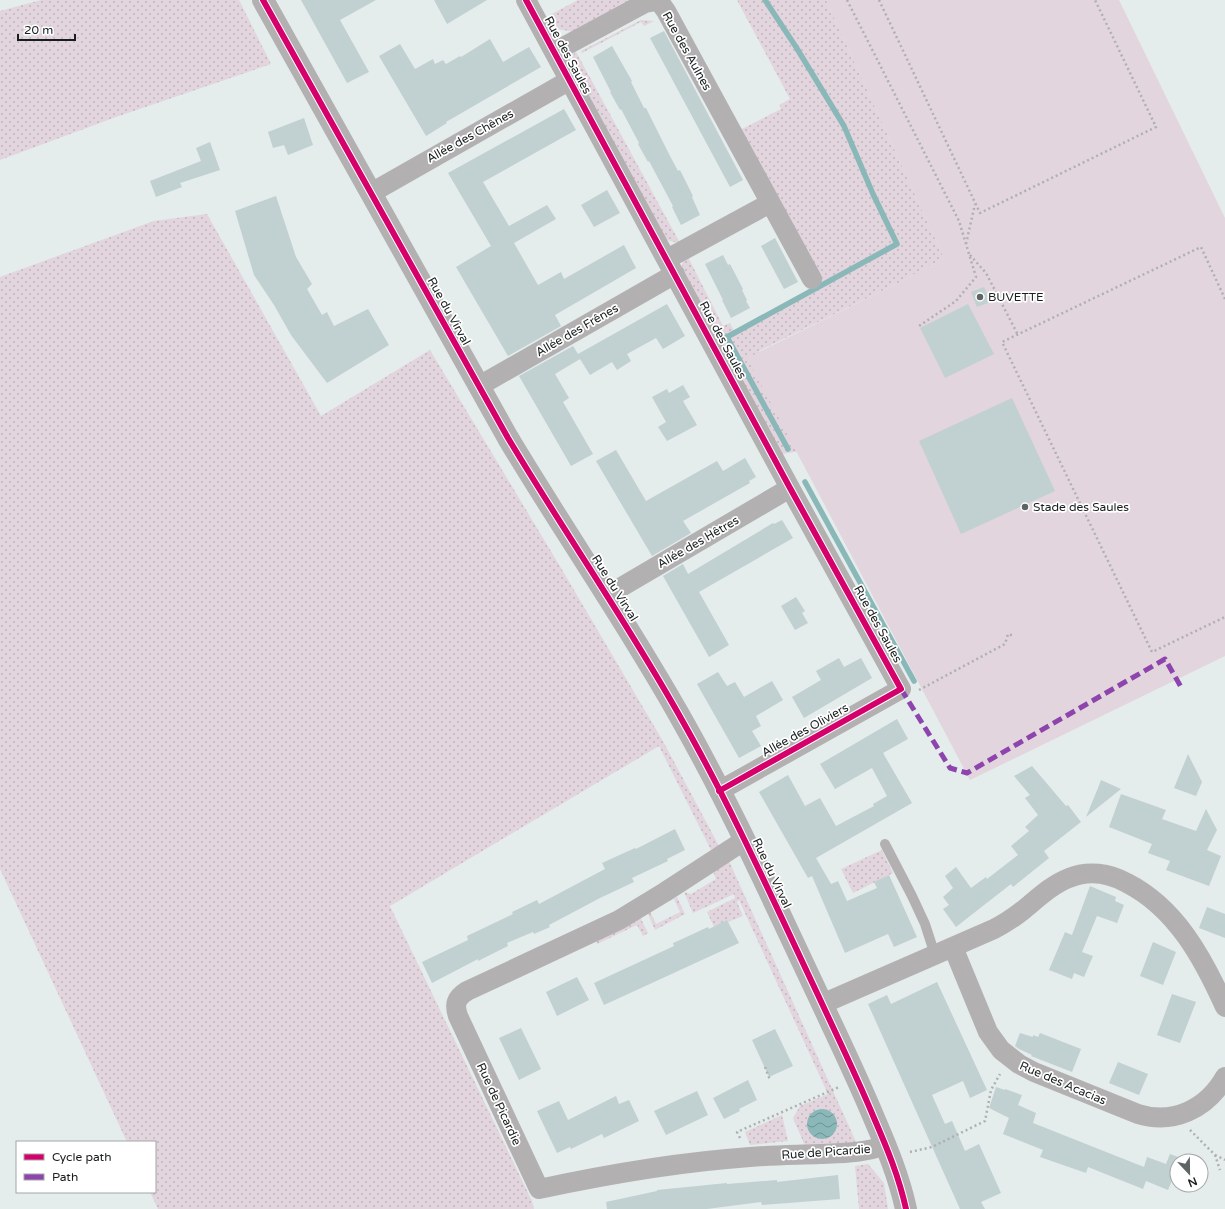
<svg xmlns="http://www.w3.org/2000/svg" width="1225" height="1209" viewBox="0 0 1225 1209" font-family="'Varela Round',sans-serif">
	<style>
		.grass { fill: url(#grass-dots); fill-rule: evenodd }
		.garden { fill: #e2d5dd }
		.water { fill: url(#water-waves) }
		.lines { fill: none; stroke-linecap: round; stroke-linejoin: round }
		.stream { stroke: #8ab7b8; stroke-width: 5.5 }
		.building { fill: #c1d0d0 }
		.path { stroke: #afb0b0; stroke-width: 2.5; stroke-dasharray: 2 3; stroke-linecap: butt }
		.service { stroke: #b3b0b2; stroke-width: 10 }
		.minor { stroke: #b3b0b2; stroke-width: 20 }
		.tertiary { stroke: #b3b0b2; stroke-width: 22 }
		.quiet { stroke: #8e44ad; stroke-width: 5; stroke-dasharray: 10 5; stroke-linecap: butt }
		.cycleway-casing { stroke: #fff; stroke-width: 8 }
		.cycleway { stroke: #d6006c; stroke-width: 6 }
		.poi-dot { fill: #5f6565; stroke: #fff; stroke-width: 1.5 }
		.labels { text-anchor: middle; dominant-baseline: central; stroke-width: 3.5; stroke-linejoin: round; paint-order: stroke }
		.street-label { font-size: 12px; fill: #181d1d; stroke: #fff }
		.poi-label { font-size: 12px; fill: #181d1d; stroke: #fff; text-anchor: start }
	</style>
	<defs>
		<pattern id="grass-dots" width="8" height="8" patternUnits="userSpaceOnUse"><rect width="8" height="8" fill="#e2d5dd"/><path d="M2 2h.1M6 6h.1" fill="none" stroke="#c1b6bd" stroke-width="1.8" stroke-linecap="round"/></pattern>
		<pattern id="water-waves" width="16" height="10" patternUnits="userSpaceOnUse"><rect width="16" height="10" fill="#8ab7b8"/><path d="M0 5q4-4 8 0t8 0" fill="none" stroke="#709495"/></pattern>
	</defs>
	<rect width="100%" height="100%" fill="#e4ecec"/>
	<path class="grass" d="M41,0h198l32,64 -155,53 -116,43v-149z
		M578,0h59l-65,32c-4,-2 -5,-1 -10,-2 -7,-1 -9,-9 -12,-15z
		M737,0h89l118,258 -46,25 -139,68 15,29 39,69 -31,5 -99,-181 -1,-9 5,-9 36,71 7,-3 5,10 74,-39 -2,-7 14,-8 -81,-149 41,-21 -2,-4 11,-6z
		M641,20l13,1 -10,5 -3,-4 -59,31 -1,-2z
		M575,50l105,193 -10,-2 -5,-2 -92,-171 -1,-9z
		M207,214l114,202 109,-66 128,213 106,180 55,103 -8,4 -52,-104 -269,160 142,295 2,8h-376l-8,-17h5v-50h-28l-127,-273v-592l154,-56z
		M882,850l11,23 -40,20 -12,-24z
		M729,861l128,283 -52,2 -12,-28 7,-12 28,-12 -89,-194 -2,2 6,14 -15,6 -1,-2 -13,7 -7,-15 28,-14 -1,-4 -41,19 -9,-21 7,2 25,-15 -3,-8zM817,1109h6l7,2 -16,25c-12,-11 -7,-17 3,-27z
		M677,897l8,17 -30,16 -8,-18 3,-1 6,13 24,-12 -6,-13z
		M640,917l8,16 -5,3 -6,-11 -40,19 -1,-4z
		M782,1115l6,26 -38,4 -5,-13z
		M868,1164l16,19 4,26h-29l-4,-43z"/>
	<path class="garden" d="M826,0h293l106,218v438l-255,124 -223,-422 151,-75 46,-25z"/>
	<path class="water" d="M807 1124a15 15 0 1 1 30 0a15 15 0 1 1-30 0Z"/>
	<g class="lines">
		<path class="stream" d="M765,0l31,47 48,79 29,68 24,50 -170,93 61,112
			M805,482l109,199"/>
	</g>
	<path class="building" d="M301,0h75l-36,20 29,52 -22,11z
		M434,0h53l-40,24z
		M664,31l79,149 -13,7 -80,-149z
		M490,39l13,23 26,-15 12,20 -95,55 1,1 -21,13 -47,-80 21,-12 15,25 18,-10 2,5 8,-4 3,4 14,-8 1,1z
		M612,46l20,35 -1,1 13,26h2l24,48 8,15 2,-1 13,26 -1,1 8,18 -19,10 -9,-18 1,-1 -24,-45 -1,1 -10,-18 1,-1 -18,-34 -1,1 -10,-18h1l-18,-35z
		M564,109l12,21 -93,52 26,44 38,-21 9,14 -42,24 24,42 23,-13 3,7 60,-34 12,23 -81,47 6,11 -53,30 -52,-89 35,-21 -43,-73z
		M304,118l9,27 -25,10 -4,-10 -11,3 -5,-16z
		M210,142l10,28 -40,13 2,4 -26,10 -6,-16 51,-20 -5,-13z
		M607,190l13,23 -26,14 -13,-22z
		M276,196l20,61 16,27 -5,5 15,26 5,-3 7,14 34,-17 21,36 -62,38 -36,-48 -17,-30 -20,-30 -19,-64z
		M775,238l23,44 -14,7 -23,-43z
		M723,255l5,10 2,-1 13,25 -1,1 5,10 -1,1 4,7 -19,10 -9,-18h1l-18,-36z
		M984,287l6,15 -13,5 -6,-15z
		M667,304l18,32 -22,13 -7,-11 -29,16 4,7 -14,9 -5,-8 -22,13 -10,-16 -25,15 14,24 -6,4 30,52 -22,12 -52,-90 54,-30 5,8z
		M968,304l26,50 -49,24 -25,-50z
		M683,385l7,12 -7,4 14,24 -30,16 -9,-14 8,-5 -14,-25 15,-8 2,4z
		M1012,398l43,93 -94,43 -42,-93z
		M616,450l30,51 71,-40 6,10 22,-13 11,19 -7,4 1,2 -67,38 8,12 -39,23 -56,-95z
		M782,520l11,18 -94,54 30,53 -20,12 -46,-81 20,-12 5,10 85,-51 1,1z
		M796,597l9,14 -3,2 6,10 -13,7 -14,-24z
		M839,658l5,9 17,-9 11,20 -68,40 -12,-21 29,-17 -5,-9z
		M718,672l9,14 8,-4 9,15 28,-16 11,19 -27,16 5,10 -9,5 9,15 -22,12 -42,-74z
		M897,719l11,20 -25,14 29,50 -96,55 15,26 7,-3 9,20 30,-13 -3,-6 15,-7 28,62 -23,10 -6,-13 -43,19 -33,-77 -4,2 -49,-86 29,-17 17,31 15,-8 16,28 38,-20 -1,-2 14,-8 -15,-28 -37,21 -15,-25z
		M1188,754l14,28 -6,14 -22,-8z
		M1032,766l34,40 2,-1 13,17 -37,29 5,7 -36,29 -2,-3 -55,43 -13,-18 6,-4 -6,-8 10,-9 -8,-12 11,-9 15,21 15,-11 1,2 31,-24 -7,-9 18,-15 -4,-4 13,-12 -13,-17 5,-3 -16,-19z
		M1101,780l20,9 -35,28 12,-29z
		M1121,794l45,16 -4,9 34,12 10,-22 11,21 -10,20 14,6 -12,30 -43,-16 4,-9 -22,-8 4,-9 -43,-17z
		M675,829l10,21 -18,9 1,2 -36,17 2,4 -34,16 -51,27 1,2 -16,7 -1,-2 -26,11 1,3 -30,15v-2l-46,24 -10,-21 46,-22 -1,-4 46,-22 -1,-2 25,-12 2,4 66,-35 -3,-6 33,-15 1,1z
		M1090,886l26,11 -1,4 9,4 -7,18 -20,-7 -15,36 11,4 -9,21 -10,-4 -2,6 -23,-9 16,-38 7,3z
		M1207,907l18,7v24l-26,-10z
		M727,920l12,23 -135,62 -10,-22 80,-37 -1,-3 7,-3 28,-13 1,2z
		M1153,942l23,10 -13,33 -23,-9z
		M577,977l12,23 -32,16 -11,-24z
		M937,982l50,108 -17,8 -7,-17 -31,14 13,29 7,-3 13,30 14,-7 22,49 -20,9 4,7h-25l-92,-205 19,-9 4,9z
		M1172,994l24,8 -16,41 -23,-8z
		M521,1028l20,41 -22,11 -20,-42z
		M775,1029l18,37 -24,11 -17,-37z
		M1020,1033l13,4v-2l5,2 2,-4 41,16 -9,23 -41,-16 1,-1 -13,-6 -4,-3z
		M1118,1062l30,12 -9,21 -30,-12z
		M748,1080l9,20 -18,9 1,2 -16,8 -11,-21z
		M996,1087l9,3v-1l17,6 -4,10 18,8 -3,10 111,44 3,-10 19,7 4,-10 19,7h-12v18l-4,-1 -5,12 -22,-9 -3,8 -55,-22 -2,6 -46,-16 3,-7 -40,-16 6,-16 -20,-10z
		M697,1091l11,24 -42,20 -12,-24z
		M616,1096l3,8 10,-4 10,21 -35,17 -2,-4 -31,15 -1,-2 -13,6 -20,-42 22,-10 9,19z
		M838,1175l2,24 -78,6 -1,-3 -54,7h-100l-1,-7 51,-11v-1l70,-7v1l50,-4v2z"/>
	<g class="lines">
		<path class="path" d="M847,0l112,221 17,56 -20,24 -37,25
			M879,0l101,213 176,-86 -61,-127
			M966,244l9,-40
			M970,255l16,18 32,62
			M1225,299l-24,-52 -199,95 150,310 73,-35
			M919,690l86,-46 3,-10 6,2
			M765,1067l5,13
			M1190,1130l25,25 5,15
			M740,1138l-3,-6 102,-45
			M910,1152l22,-5 53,-26 6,-31 9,-16
			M1215,1155l10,5"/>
		<path class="service" d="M885,844l27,52 13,28 10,31"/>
		<path class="minor" d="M526,0l264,488 111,201 -182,102
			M554,52l91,-49 11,-2 5,3 5,7 146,268
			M371,193l199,-113
			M667,259l103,-56
			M479,386l196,-112
			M606,596l184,-108
			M745,840l-80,52 -46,28 -152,71c-11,7 -13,13 -9,25l81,173c70,-15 140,-27 211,-32 23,-2 46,-2 70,-3 22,-1 45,-1 66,-9
			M953,947l35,85 13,18 18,14 15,8 104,42c35,11 69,-5 87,-37
			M822,1004l172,-75c10,-5 19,-11 28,-18 15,-12 29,-26 47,-33 19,-8 40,-5 58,5 49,25 76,75 98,124"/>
		<path class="tertiary" d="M263,0l245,438c55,92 117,181 170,275 52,91 95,187 140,282 19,41 39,82 56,123 13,30 25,59 32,91"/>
		<path class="quiet" d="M901,689l49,79 17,5 198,-114 16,28"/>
		<g class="cycleway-casing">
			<path id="cycleway" d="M263,0l245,438c55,92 117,181 170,275 52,91 95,187 140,282 19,41 39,82 56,123 13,30 25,59 32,91
				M526,0l264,488 111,201 -182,102"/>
		</g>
		<use href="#cycleway" class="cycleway"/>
	</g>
	<g class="poi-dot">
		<circle cx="980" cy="297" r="4"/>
		<circle cx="1025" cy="507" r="4"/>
	</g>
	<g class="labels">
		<g class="street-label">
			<text transform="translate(687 51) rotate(61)">Rue des Aulnes</text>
			<text transform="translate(568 55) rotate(62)">Rue des Saules</text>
			<text transform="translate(470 136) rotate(-29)">Allée des Chênes</text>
			<text transform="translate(449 311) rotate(61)">Rue du Virval</text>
			<text transform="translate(577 330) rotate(-30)">Allée des Frênes</text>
			<text transform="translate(723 340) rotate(62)">Rue des Saules</text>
			<text transform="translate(698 542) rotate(-30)">Allée des Hêtres</text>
			<text transform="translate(615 588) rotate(58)">Rue du Virval</text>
			<text transform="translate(878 624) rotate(61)">Rue des Saules</text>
			<text transform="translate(805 730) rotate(-29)">Allée des Oliviers</text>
			<text transform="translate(772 873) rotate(65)">Rue du Virval</text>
			<text transform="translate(1063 1083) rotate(23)">Rue des Acacias</text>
			<text transform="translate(499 1104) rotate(65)">Rue de Picardie</text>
			<text transform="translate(826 1152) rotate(-4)">Rue de Picardie</text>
		</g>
		<g class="poi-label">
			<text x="988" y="297">BUVETTE</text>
			<text x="1033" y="507">Stade des Saules</text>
		</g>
	</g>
	<rect x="16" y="1141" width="140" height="52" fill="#ffffff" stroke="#a3a5a5"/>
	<rect x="24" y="1154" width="20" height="6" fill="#d6006c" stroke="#a3a5a5"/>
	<text x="52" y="1161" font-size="12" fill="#181d1d">Cycle path</text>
	<rect x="24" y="1174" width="20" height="6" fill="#8e44ad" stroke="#a3a5a5"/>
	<text x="52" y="1181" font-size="12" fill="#181d1d">Path</text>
	<g transform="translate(1189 1173) rotate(158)"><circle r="19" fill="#ffffff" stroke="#a3a5a5"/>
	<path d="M0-3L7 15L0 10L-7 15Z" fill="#5f6565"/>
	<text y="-6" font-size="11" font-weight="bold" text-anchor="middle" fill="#181d1d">N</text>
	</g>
	<path d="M18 34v6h57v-6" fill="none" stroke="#181d1d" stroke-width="2"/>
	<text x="24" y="34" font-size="12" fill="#181d1d" stroke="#ffffff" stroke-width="3" paint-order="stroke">20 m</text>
</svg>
